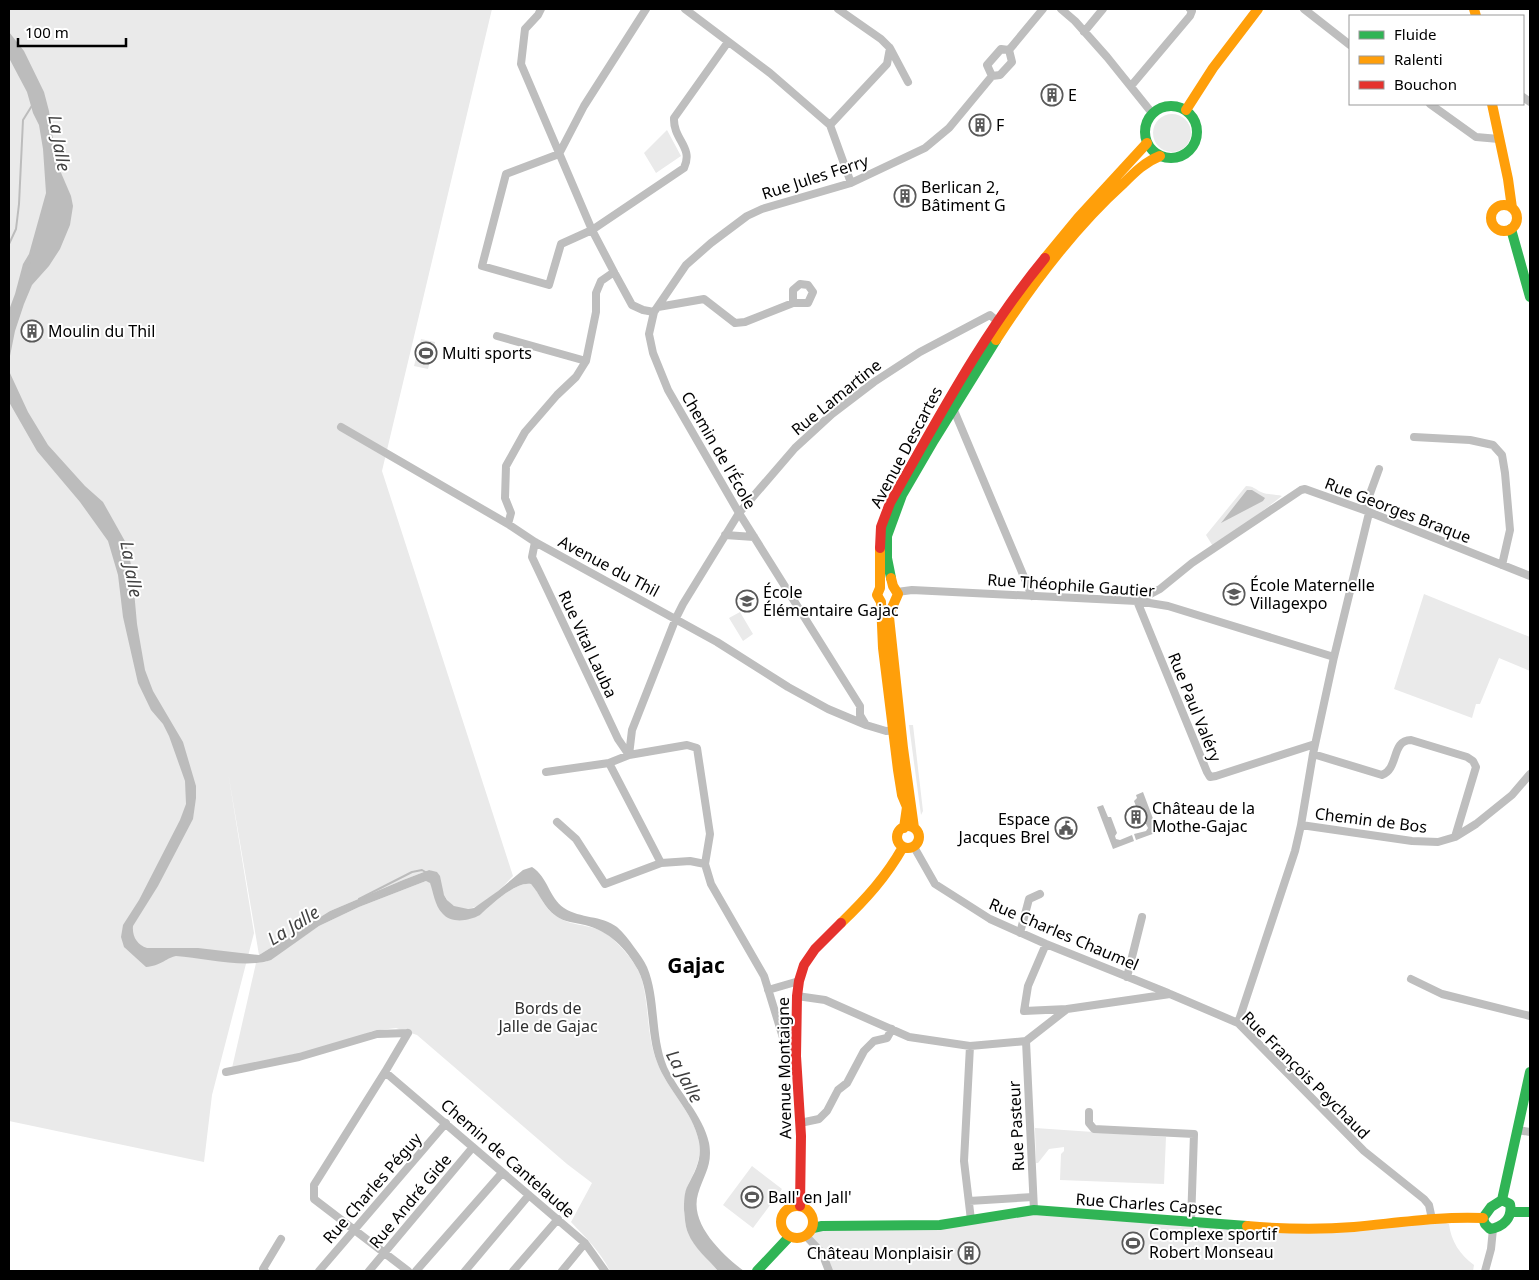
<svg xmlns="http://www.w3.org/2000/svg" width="1539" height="1280" viewBox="0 0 1539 1280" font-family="'Noto Sans',sans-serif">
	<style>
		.green { fill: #eaeaea }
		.water { fill: #bcbcbc }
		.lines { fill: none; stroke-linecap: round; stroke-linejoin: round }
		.stream { stroke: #bcbcbc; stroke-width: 2 }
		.street { stroke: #bebebe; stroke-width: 8 }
		.fast { stroke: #30b455; stroke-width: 10 }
		.slow { stroke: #ff9f0a; stroke-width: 10 }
		.jam { stroke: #e5322d; stroke-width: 10 }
		.labels { text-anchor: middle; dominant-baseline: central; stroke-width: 4; stroke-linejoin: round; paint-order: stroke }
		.poi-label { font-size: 16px; fill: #000; stroke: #fff; text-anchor: start }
		.street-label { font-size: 16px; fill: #000; stroke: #fff }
		.park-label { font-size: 16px; fill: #303030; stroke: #fff }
		.water-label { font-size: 18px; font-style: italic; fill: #414141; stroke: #fff }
		.district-label { font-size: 21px; font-weight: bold; fill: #000; stroke: #fff }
	</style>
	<rect width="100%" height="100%" fill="#fff"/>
	<path class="green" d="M9,9h483l-110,462 131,405c-15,16 -48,51 -67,22 -6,-7 -5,-17 -9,-25l-8,-3 -26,10 -73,31 -71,44 -31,-183 26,161 -42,162 -8,67 -195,-41z
		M1153 133a19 19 0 1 1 38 0a19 19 0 1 1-38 0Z
		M667,130l14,26 -25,17 -12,-20z
		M421,339l14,3 -7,27 -14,-3z
		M1246,486c7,0 9,3 15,6 6,3 15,2 21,4l-68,52 -8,-13z
		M1424,594l106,43v34l-31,-13 -19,46h-4l-4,14 -78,-29z
		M740,612l13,22 -10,7 -14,-23z
		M909,725h4l10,86 -2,4z
		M426,881l4,1 12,31 38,2c11,-10 36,-34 51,-31 9,9 13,25 25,32 20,14 40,4 61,27 11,11 23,26 26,41 6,26 4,53 14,78 10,28 36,49 42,80 3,17 -4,28 -11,43 -3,7 -4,18 -4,25 1,8 1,16 4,23 7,15 20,26 30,38h-108c-10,-20 -24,-33 -39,-49l21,-39 -25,-19 -150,-129 -21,-7 -24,3 -28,12 -112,25 24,-105 10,-1 53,-36 40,-19z
		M1035,1128l131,9 -2,47 -104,-4 1,-26 3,-3v-4l-15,2 -11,14h-2z
		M752,1166l30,23 -29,39 -30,-23z
		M1026,1210l262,19 144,-10 17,5c2,17 11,31 25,41l-1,6h-644l-7,-18 -16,-17 7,-8 127,-3z"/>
	<path class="water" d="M9,32l15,19 20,41 5,19 7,50 15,35 2,10 -3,19 -10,24 -11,17 -17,19 -8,19 -9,27 -6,30v-51l6,-16 8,-30 6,-10 17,-61 -3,-44 -4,-24 -6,-12 -6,-21 -18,-34z
		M9,371l19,41 20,33 37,41 18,16 23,41 6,26 5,55 8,46 8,21 30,51 13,44v12l-3,21 -35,67 -25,40c-1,10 4,19 14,22h51l61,7 71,-44 73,-31 26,-10 8,2 3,4 4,19 3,5 7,6 14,3 6,-1 24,-17 25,-21 9,-3c16,10 17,31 32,41 17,11 37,7 53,19 7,6 12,13 17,20 5,7 10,13 13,20 13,31 7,68 20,100 12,26 36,48 42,76 4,22 -5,31 -11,51 -9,30 25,61 46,77h-26c-10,-12 -24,-23 -30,-38 -3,-7 -3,-15 -4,-23 0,-8 0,-18 4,-25 8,-15 14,-26 11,-43 -6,-31 -32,-52 -42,-80 -11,-28 -6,-67 -19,-92 -12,-22 -29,-39 -53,-45 -9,-2 -21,-3 -29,-9 -12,-8 -16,-22 -25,-32 -15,-3 -40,21 -51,31 -11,6 -29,9 -38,-2 -7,-7 -9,-22 -12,-30l-4,-2 -67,26 -40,19 -48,34c-25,9 -67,-2 -95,-4 -12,3 -15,10 -30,11l-22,-20 -3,-10 2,-12 16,-25 41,-80 6,-16 -1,-23 -16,-45 -6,-12 -12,-14 -13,-27 -15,-66 -5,-42 -10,-34 -28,-39 -43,-51 -28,-49z
		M1247,490h5l13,8 -2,3 -42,22z
		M1143,792l15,40 -22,8 -2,-6 12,-3 2,-3 -2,-4h-3l-9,-23 3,-3 -1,-3z
		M1103,805l5,12h3l6,16 -2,3 1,3 4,1 12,-5 2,6 -21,8 -16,-42z"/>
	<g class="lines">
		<path class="stream" d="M9,244l7,-15 3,-25 4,-84 10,-16
			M27,270l6,-17
			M359,899l53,-27 10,-2 5,3"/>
		<path class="street" d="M541,9l-3,6 -13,14 -4,35 71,166 22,42 18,33 11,5 11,2 -5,22 4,19 15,37 71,123 121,193v9l6,10 20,6 11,-1
			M685,9l85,64 60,52 21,58
			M1061,9l14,12 32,36 45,56
			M1304,9l46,36
			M1084,32l19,-23
			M890,48l18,34
			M1001,49l8,1 3,12 -12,13 -8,1 -5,-11z
			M1009,50l34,-41
			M1131,86l59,-70 2,-5 -2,-2
			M1523,97l7,5
			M1430,104l46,33 23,2
			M830,125l57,-61 3,-16 -9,-9 -43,-30
			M559,154l-53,20 -24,92 67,19 12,-41 31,-14 92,-62c10,-21 -11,-28 -10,-50l54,-76
			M559,154l25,-48 62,-97
			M658,307l46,-8 31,24 10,-1 48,-19v-13l7,-6 8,1 5,7 -5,11h-15
			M654,312l32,-47 25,-22 36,-27 15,-7 89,-26 74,-35 24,-20 43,-52
			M497,336l89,25
			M953,408l79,188
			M341,427l167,97 27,18 182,100 71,45 40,22 38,16
			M1414,437l56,3 23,5 9,10 3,18 5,57 -8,35
			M1364,510l15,-41
			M508,524l3,-11 -6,-15 1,-32 19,-34 32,-37 19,-18 10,-16 10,-49v-19l5,-12 13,-9
			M725,535l29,2
			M535,542l-3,15 86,182 11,16 -20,8 52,100
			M897,592l15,-2 225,11 31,5 166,51 -21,97 -12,71
			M1334,657l35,-144
			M1315,744l-99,32 -6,1 -3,-5 -70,-171 23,-12 32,-26 109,-73 4,-1 59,21 166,66
			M1313,754l69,21c17,-6 9,-35 29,-35l56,17 6,4 3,6 -21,70
			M546,772l63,-9
			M557,822l19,17 29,45 56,-21 29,-2 15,3
			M914,847l21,37 55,35 56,25 122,49
			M1020,933l9,-34 11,-5
			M1046,944l-18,42 -4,25 43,-2
			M1127,977l15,-60
			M1411,979l31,15 88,22
			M768,990l31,-9
			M797,996l28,4 84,37 61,9 56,-5 41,-32 103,-15 68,29 126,128 60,48 5,6 3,14
			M1238,1023l57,-172 6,-26 111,16 26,1 17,-5 21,-13 36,-29 18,-21
			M408,1033l-23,39 -71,113v14l94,72
			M1026,1041l8,169
			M970,1046l-6,115 7,59
			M796,1056l-11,-12 -21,-68 -53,-92 -6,-20 5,-30 -13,-86 -10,-3 -58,10 3,-25 44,-112 7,-14 56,-91 56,-65 37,-34 42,-32 46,-30 70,-37 7,6
			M226,1072l73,-15 78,-23 31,-1
			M385,1072l200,171 20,28
			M1089,1112v11l5,6 100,5 -3,88
			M800,1123l19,-4 8,-8 11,-21 9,-7 17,-32 10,-10 13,-3 5,-9
			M1517,1130l13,2
			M969,1201l64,-4
			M806,1236l16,17 7,18
			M265,1271l-2,-2 18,-30
			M319,1271l127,-148
			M369,1271l104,-124
			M416,1271l86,-98
			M465,1271l64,-76
			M513,1271l45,-52
			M562,1271l23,-28
			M1485,1271l6,-22 2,-20"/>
		<path class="fast" d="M1145 132a26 26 0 1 1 52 0a26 26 0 1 1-52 0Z
			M1511,229l19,68
			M891,578l-4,-20v-22l15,-41 32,-55 62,-100
			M1502,1200l28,-128
			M1502,1200l8,4c3,14 -7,23 -20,25l-5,-5 -2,-6 8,-11z
			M1512,1212h18
			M813,1228l9,-2 118,-1 94,-15 213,16
			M757,1271l32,-34"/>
		<path class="slow" d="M1474,9l2,7
			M1492,104l16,75 4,29
			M1186,110l27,-42 45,-59
			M1491 218a13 13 0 1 1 26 0a13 13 0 1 1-26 0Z
			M1045,258l33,-40 69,-75
			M996,340c35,-54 80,-114 128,-157 11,-11 21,-21 36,-27
			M880,548v40l-3,7 4,7 2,46 15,122 4,25 5,12 -3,21
			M891,578l2,8 5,8 -7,16 -2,7 14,131 11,80
			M897 837a11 11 0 1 1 22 0a11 11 0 1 1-22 0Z
			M841,923c25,-24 45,-46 62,-76
			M781 1222a16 16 0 1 1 32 0a16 16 0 1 1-32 0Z
			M1247,1226c35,3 71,4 107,1 43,-4 86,-11 129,-9"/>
		<path class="jam" d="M880,548l1,-21 9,-24c48,-84 93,-170 155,-245
			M800,1206l1,-70 -5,-80 1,-60 2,-15 5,-16 11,-16 26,-26"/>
	</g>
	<defs>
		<g id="building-ring" transform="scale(1.125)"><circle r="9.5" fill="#fff" stroke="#595959" stroke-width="1.5"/><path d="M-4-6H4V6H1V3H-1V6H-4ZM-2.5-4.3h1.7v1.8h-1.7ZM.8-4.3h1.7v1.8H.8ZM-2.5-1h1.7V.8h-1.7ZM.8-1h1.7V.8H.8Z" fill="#595959"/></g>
		<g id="stadium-ring" transform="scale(1.125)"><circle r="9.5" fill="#fff" stroke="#595959" stroke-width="1.5"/><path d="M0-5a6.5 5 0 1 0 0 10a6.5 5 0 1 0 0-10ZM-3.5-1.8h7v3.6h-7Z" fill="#595959"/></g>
		<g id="school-ring" transform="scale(1.125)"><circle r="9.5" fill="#fff" stroke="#595959" stroke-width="1.5"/><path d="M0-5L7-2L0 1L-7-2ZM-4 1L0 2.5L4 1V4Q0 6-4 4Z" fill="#595959"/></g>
		<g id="civic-ring" transform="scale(1.125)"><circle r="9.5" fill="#fff" stroke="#595959" stroke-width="1.5"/><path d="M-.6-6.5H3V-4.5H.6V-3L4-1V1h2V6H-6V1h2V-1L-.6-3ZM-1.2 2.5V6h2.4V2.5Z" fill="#595959"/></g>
	</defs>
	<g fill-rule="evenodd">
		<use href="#building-ring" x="1052" y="95"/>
		<use href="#building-ring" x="980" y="125"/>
		<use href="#building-ring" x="905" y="196"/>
		<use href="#building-ring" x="32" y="331"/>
		<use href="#stadium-ring" x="426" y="353"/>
		<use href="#school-ring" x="1234" y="594"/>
		<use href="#school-ring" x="747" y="601"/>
		<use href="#building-ring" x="1136" y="817"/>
		<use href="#civic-ring" x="1066" y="828"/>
		<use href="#stadium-ring" x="752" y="1197"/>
		<use href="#stadium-ring" x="1133" y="1243"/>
		<use href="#building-ring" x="969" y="1253"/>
	</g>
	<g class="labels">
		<g class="poi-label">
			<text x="1068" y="95">E</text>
			<text x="996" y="125">F</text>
			<text x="921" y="187">Berlican 2,<tspan x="921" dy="18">Bâtiment G</tspan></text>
			<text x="48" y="331">Moulin du Thil</text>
			<text x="442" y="353">Multi sports</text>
			<text x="1250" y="585">École Maternelle<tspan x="1250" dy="18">Villagexpo</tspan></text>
			<text x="763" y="592">École<tspan x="763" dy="18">Élémentaire Gajac</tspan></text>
			<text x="1152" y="808">Château de la<tspan x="1152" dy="18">Mothe-Gajac</tspan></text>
			<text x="1050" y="819" text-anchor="end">Espace<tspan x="1050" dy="18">Jacques Brel</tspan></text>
			<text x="768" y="1197">Ball' en Jall'</text>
			<text x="1149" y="1234">Complexe sportif<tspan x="1149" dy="18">Robert Monseau</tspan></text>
			<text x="953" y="1253" text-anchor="end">Château Monplaisir</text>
		</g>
		<g class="street-label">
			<text transform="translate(815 177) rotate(-18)">Rue Jules Ferry</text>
			<text transform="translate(836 397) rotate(-39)">Rue Lamartine</text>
			<text transform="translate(906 447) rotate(-62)">Avenue Descartes</text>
			<text transform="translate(719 450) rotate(60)">Chemin de l'École</text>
			<text transform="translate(1398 510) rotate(21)">Rue Georges Braque</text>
			<text transform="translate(609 566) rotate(28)">Avenue du Thil</text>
			<text transform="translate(1071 585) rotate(4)">Rue Théophile Gautier</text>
			<text transform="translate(588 644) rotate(65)">Rue Vital Lauba</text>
			<text transform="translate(1195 707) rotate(68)">Rue Paul Valéry</text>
			<text transform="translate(1371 820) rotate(7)">Chemin de Bos</text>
			<text transform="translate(1064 934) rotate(23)">Rue Charles Chaumel</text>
			<text transform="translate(784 1068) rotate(-91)">Avenue Montaigne</text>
			<text transform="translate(1306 1075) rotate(45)">Rue François Peychaud</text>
			<text transform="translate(1016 1126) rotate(-93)">Rue Pasteur</text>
			<text transform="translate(508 1158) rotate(41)">Chemin de Cantelaude</text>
			<text transform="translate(372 1188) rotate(-49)">Rue Charles Péguy</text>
			<text transform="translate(410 1201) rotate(-50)">Rue André Gide</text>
			<text transform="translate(1149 1204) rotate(4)">Rue Charles Capsec</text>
		</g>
		<g class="park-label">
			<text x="548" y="1008">Bords de<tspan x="548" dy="18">Jalle de Gajac</tspan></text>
		</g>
		<g class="water-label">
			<text transform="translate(60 143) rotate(80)">La Jalle</text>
			<text transform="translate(132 569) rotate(80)">La Jalle</text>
			<text transform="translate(293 925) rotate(-32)">La Jalle</text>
			<text transform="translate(685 1076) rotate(62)">La Jalle</text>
		</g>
		<g class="district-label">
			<text x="696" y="965">Gajac</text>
		</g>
	</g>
	<rect width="1539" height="1280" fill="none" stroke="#000000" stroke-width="20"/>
	<rect x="1349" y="15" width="175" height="90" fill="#ffffff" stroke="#999999"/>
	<rect x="1359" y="31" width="25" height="8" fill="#30b455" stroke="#999999"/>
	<text x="1394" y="40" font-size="15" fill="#000000">Fluide</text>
	<rect x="1359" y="56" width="25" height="8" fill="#ff9f0a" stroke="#999999"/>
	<text x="1394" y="65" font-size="15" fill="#000000">Ralenti</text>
	<rect x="1359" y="81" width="25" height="8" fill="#e5322d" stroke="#999999"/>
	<text x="1394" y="90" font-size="15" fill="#000000">Bouchon</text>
	<path d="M18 38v8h108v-8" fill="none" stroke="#000000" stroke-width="2.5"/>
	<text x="25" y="38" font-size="15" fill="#000000" stroke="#ffffff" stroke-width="4" paint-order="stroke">100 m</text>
</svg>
